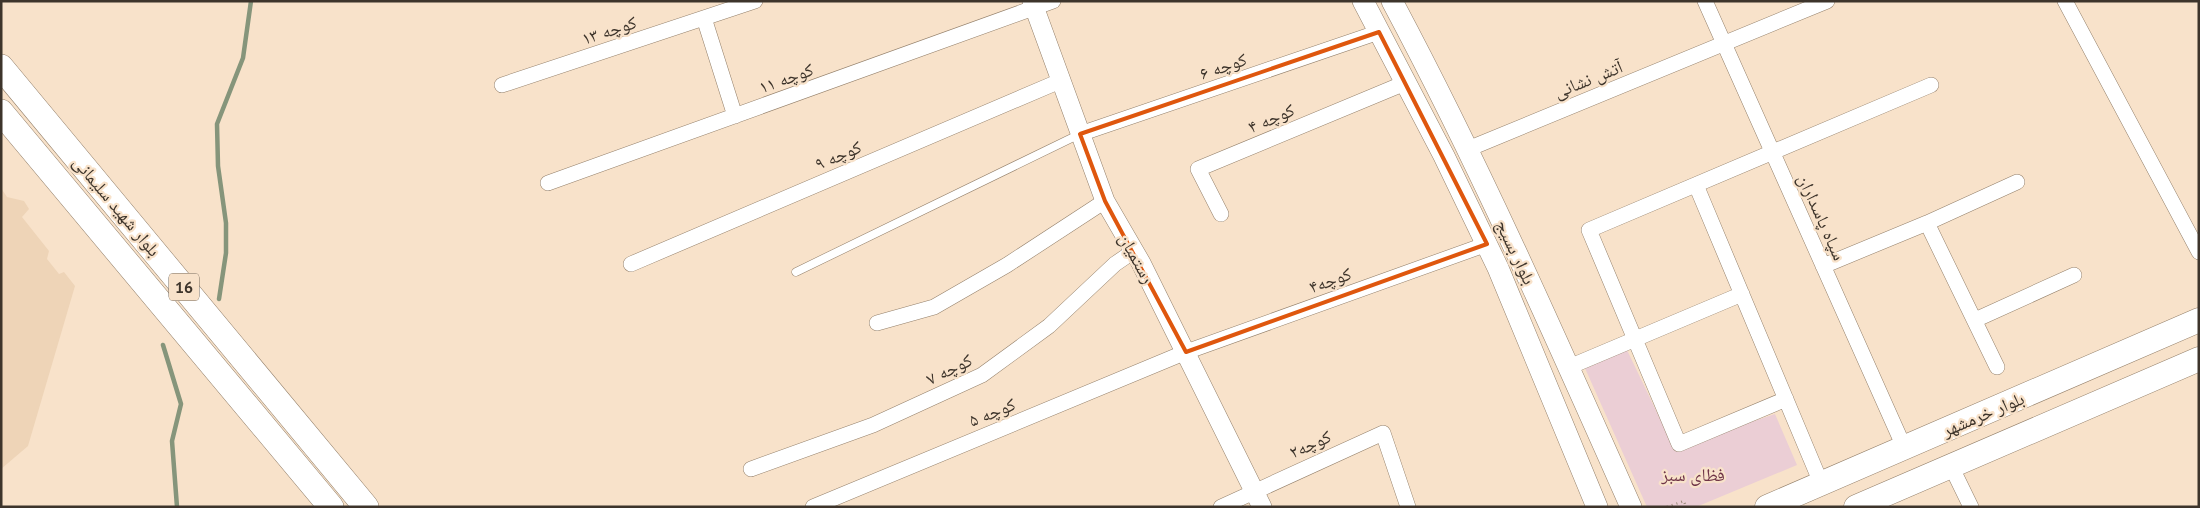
<svg xmlns="http://www.w3.org/2000/svg" width="2200" height="508" viewBox="0 0 2200 508" font-family="'PT Sans','Noto Naskh Arabic',sans-serif">
	<style>
		.built { fill: #eed4b7 }
		.green { fill: #ebced5 }
		.lines { fill: none; stroke-linecap: round; stroke-linejoin: round }
		.stream { stroke: #86957b; stroke-width: 4.5 }
		.service-casing { stroke: #94806b; stroke-width: 9 }
		.minor-casing { stroke: #94806b; stroke-width: 16 }
		.tertiary-casing { stroke: #94806b; stroke-width: 20 }
		.secondary-casing { stroke: #94806b; stroke-width: 22 }
		.primary-casing { stroke: #94806b; stroke-width: 25 }
		.trunk-casing { stroke: #94806b; stroke-width: 26 }
		.path { stroke: #9b8c7b; stroke-width: 2.5; stroke-dasharray: 1 4; stroke-linecap: butt }
		.service { stroke: #fff; stroke-width: 8 }
		.minor { stroke: #fff; stroke-width: 15 }
		.tertiary { stroke: #fff; stroke-width: 19 }
		.secondary { stroke: #fff; stroke-width: 21 }
		.primary { stroke: #fff; stroke-width: 24 }
		.trunk { stroke: #fff; stroke-width: 25 }
		.marked { fill: none; stroke: #df570e; stroke-width: 4; stroke-linejoin: round }
		.labels { text-anchor: middle; dominant-baseline: central; stroke-width: 4.5; stroke-linejoin: round; paint-order: stroke }
		.shield { fill: #f8e2ca; stroke: #75685b; stroke-width: 1 }
		.shield-label { font-size: 16px; font-weight: bold; fill: #3d342b }
		.street-label { font-size: 18px; fill: #3d342b; stroke: #f8e2ca }
		.park-label { font-size: 18px; fill: #6e3346; stroke: #f8e2ca }
	</style>
	<rect width="100%" height="100%" fill="#f8e2ca"/>
	<path class="built" d="M1,188l6,9 17,4 5,8 -7,8 27,34 -2,8 12,15 5,-2 11,14 -47,160 -27,23z"/>
	<path class="green" d="M1627,350l47,98 101,-34 22,51 -101,42h-49l-63,-141z"/>
	<g class="lines">
		<path class="stream" d="M219,299l7,-46v-30l-8,-57 -1,-42 26,-66 8,-57
			M163,345l18,59 -9,37 5,66"/>
		<g class="service-casing">
			<path id="service" d="M796,272l284,-138"/>
		</g>
		<g class="minor-casing">
			<path id="minor" d="M1705,1l199,446
				M2065,1l134,251
				M704,18l31,98
				M502,85l253,-84
				M1080,134l299,-102
				M1468,149l359,-148
				M548,183l505,-182
				M1696,185l125,298
				M1221,214l-23,-45 207,-86
				M1927,223l90,-41
				M631,264l429,-183
				M1823,266l104,-43 70,144
				M1975,320l99,-45
				M877,323l57,-16 73,-42 98,-64
				M1569,367l173,-73
				M1786,399l-107,45 -90,-214 342,-145
				M1951,466l20,41
				M751,469l122,-44 109,-50 67,-49 66,-62 19,-13
				M813,507l373,-155 301,-108
				M1221,507l162,-74 25,74"/>
		</g>
		<g class="tertiary-casing">
			<path id="tertiary" d="M1032,1l73,200 36,62 121,244"/>
		</g>
		<g class="secondary-casing">
			<path id="secondary" d="M1363,1l81,155 54,112 99,239
				M1392,1c88,165 163,335 239,506"/>
		</g>
		<g class="primary-casing">
			<path id="primary" d="M1767,507l432,-187
				M1856,507l343,-148"/>
		</g>
		<g class="trunk-casing">
			<path id="trunk" d="M1,67l365,440
				M1,112l330,395"/>
		</g>
		<path class="path" d="M1667,507l17,-6 2,6"/>
		<use href="#service" class="service"/>
		<use href="#minor" class="minor"/>
		<use href="#tertiary" class="tertiary"/>
		<use href="#secondary" class="secondary"/>
		<use href="#primary" class="primary"/>
		<use href="#trunk" class="trunk"/>
	</g>
	<path class="marked" d="M1379,32l108,212 -301,108 -81,-151 -25,-67z"/>
	<g class="labels">
		<rect class="shield" x="169" y="273.5" width="30" height="27" rx="4"/>
		<g class="shield-label">
			<text x="184" y="287">16</text>
		</g>
		<g class="street-label">
			<text transform="translate(609 30) rotate(-18)">کوچه ۱۳</text>
			<text transform="translate(1223 66) rotate(-19)">کوچه ۶</text>
			<text transform="translate(786 78) rotate(-20)">کوچه ۱۱</text>
			<text transform="translate(1588 79) rotate(-22)">آتش نشانی</text>
			<text transform="translate(1271 118) rotate(-23)">کوچه ۴</text>
			<text transform="translate(838 155) rotate(-23)">کوچه ۹</text>
			<text transform="translate(117 206) rotate(50)">بلوار شهید سلیمانی</text>
			<text transform="translate(1822 217) rotate(66)">سپاه پاسداران</text>
			<text transform="translate(1516 252) rotate(65)">بلوار بسیج</text>
			<text transform="translate(1137 258) rotate(61)">رستمیان</text>
			<text transform="translate(1330 280) rotate(-20)">کوچه۴</text>
			<text transform="translate(949 369) rotate(-26)">کوچه ۷</text>
			<text transform="translate(992 412) rotate(-22)">کوچه ۵</text>
			<text transform="translate(1983 414) rotate(-23)">بلوار خرمشهر</text>
			<text transform="translate(1310 444) rotate(-24)">کوچه۲</text>
		</g>
		<g class="park-label">
			<text x="1693" y="474">فظای سبز</text>
		</g>
	</g>
	<rect width="2200" height="508" fill="none" stroke="#3d342b" stroke-width="5"/>
</svg>
